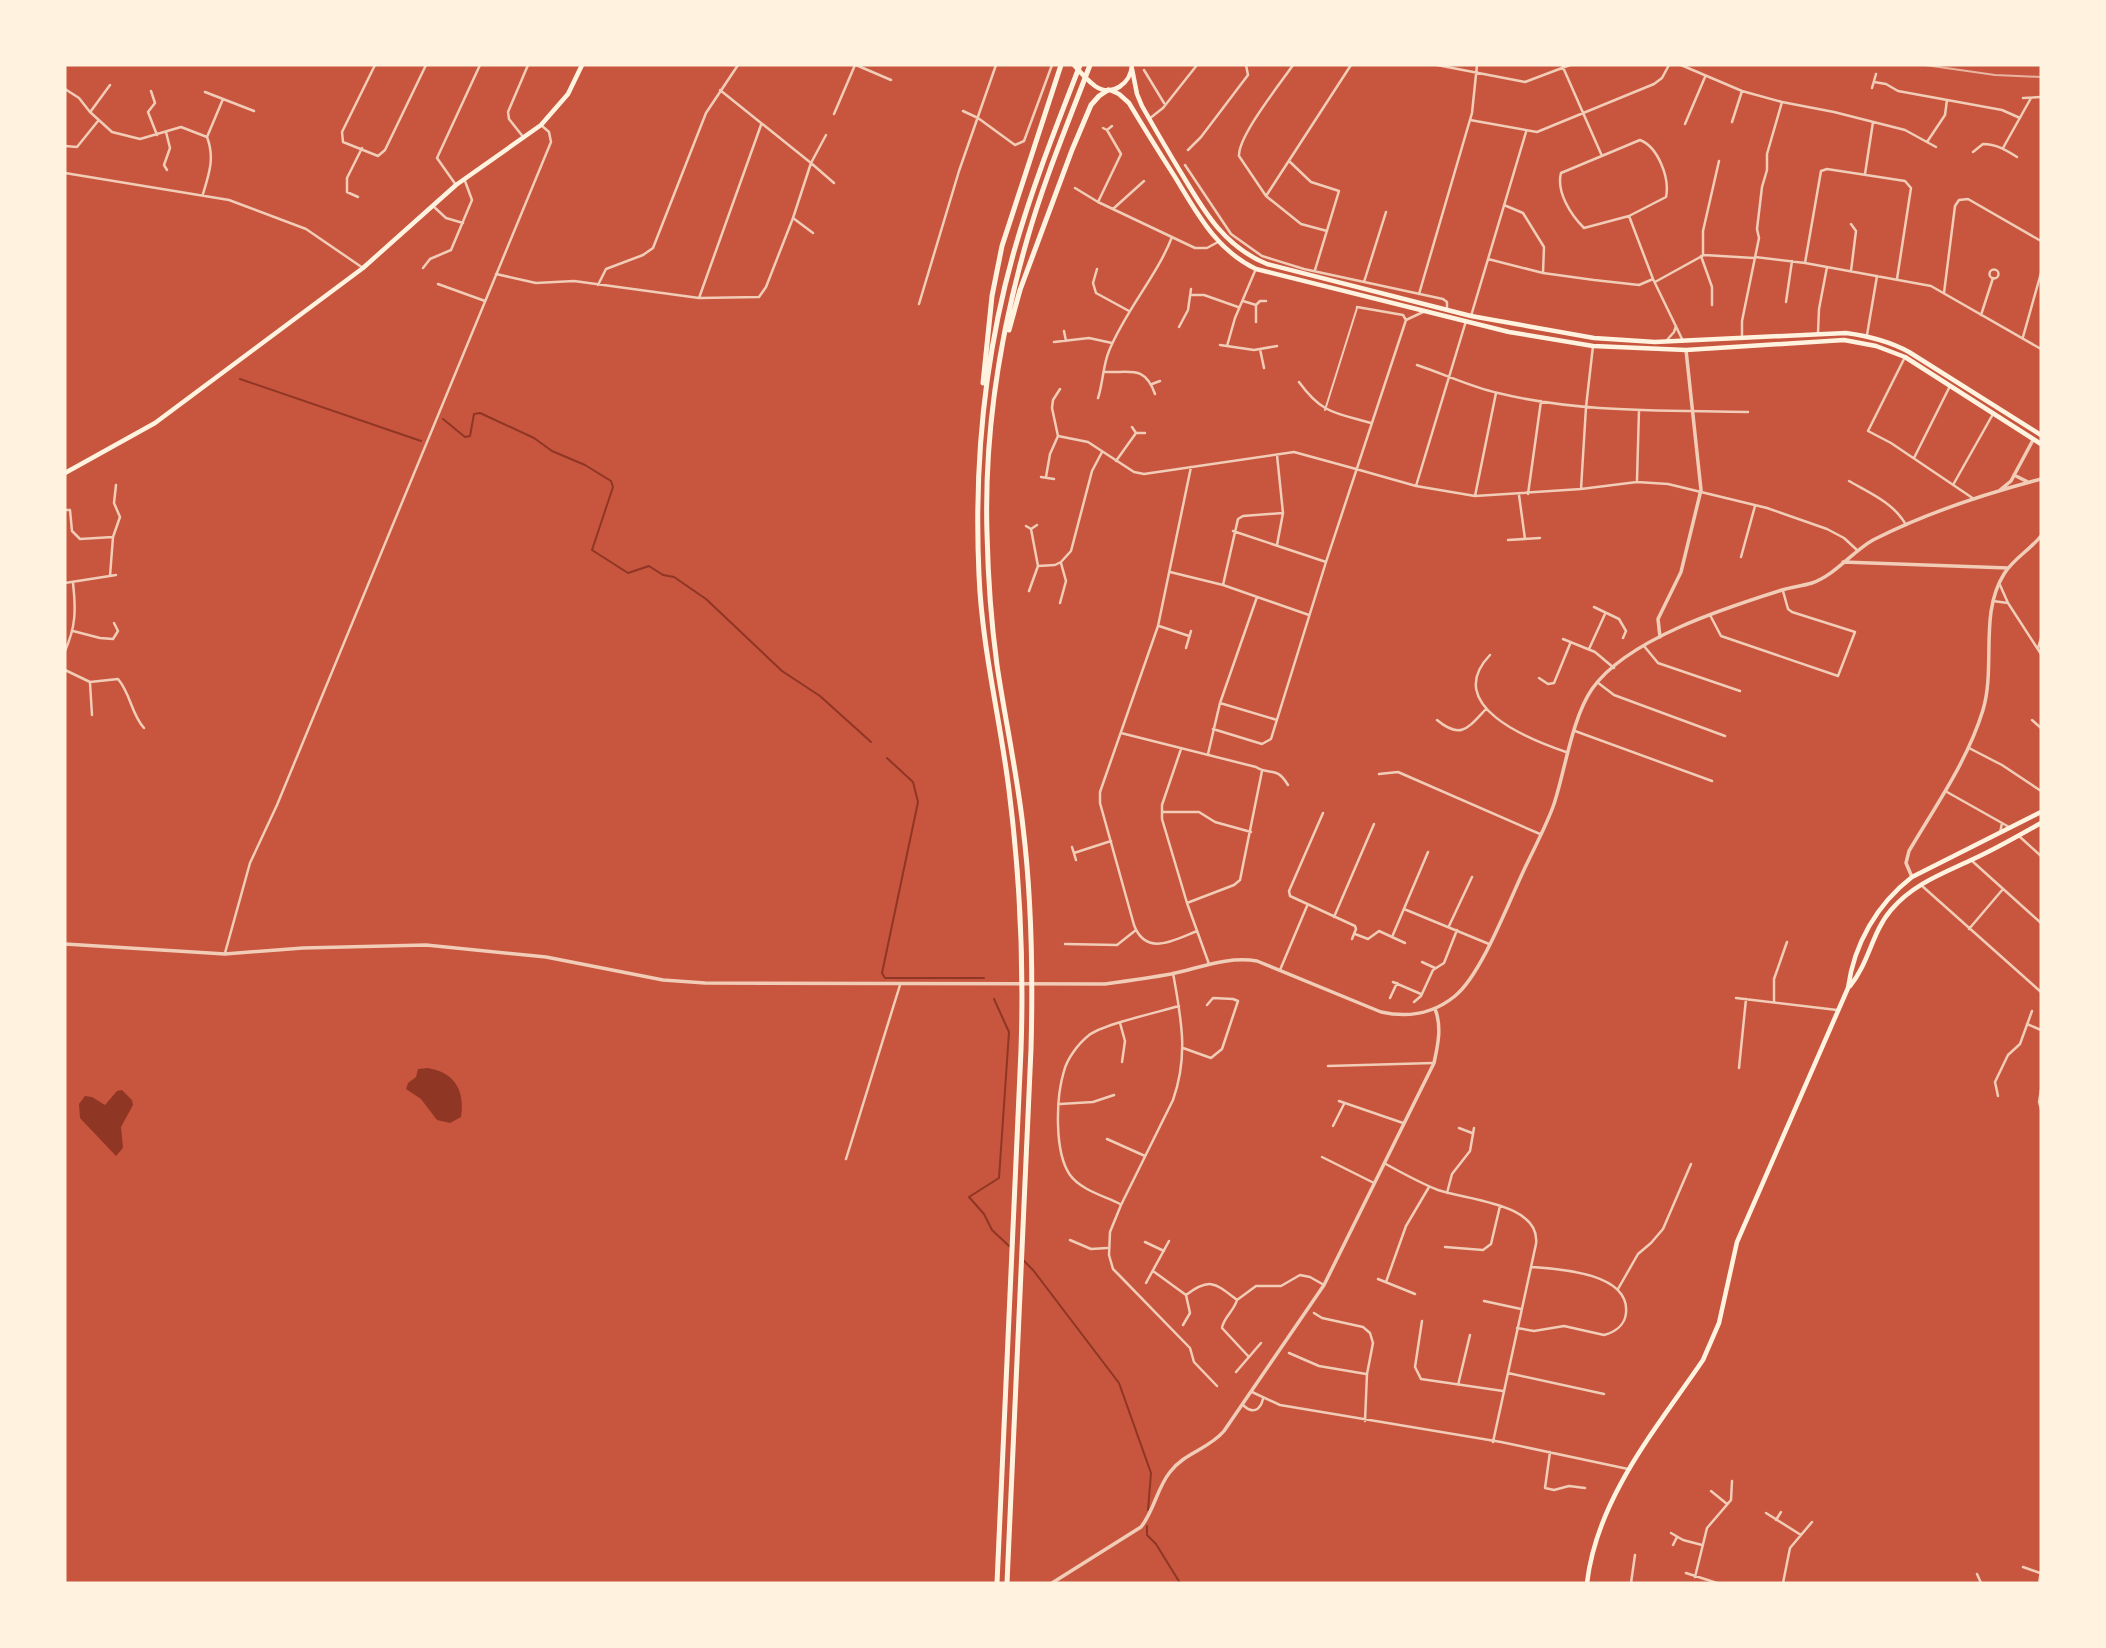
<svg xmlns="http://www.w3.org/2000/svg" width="2106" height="1648" viewBox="0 0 2106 1648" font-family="'Noto Sans',sans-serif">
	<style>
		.water { fill: #8f3625 }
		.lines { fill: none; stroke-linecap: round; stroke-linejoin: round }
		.stream { stroke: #8f3625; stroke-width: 2 }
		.service { stroke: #f1ccb7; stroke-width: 2 }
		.minor { stroke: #f1ccb7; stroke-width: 2.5 }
		.tertiary { stroke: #f1ccb7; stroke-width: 3.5 }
		.secondary { stroke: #fff3e0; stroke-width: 4.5 }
		.primary { stroke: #fff3e0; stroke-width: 4.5 }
		.motorway { stroke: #fff3e0; stroke-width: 5 }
		.rail { stroke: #e9b49f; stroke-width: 2 }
	</style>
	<rect width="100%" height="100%" fill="#c8553d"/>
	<path class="water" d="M428,1068c27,5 37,22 33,49l-11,6 -13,-3 -16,-21 -15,-10 2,-6 8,-6 2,-8z
		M122,1090l10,10 1,5 -12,22 2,21 -7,8 -36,-38 -1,-14 6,-8 7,1 13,8 12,-14z"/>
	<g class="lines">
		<path class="stream" d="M240,379l181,62
			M443,419l22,18 5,-1 4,-22 6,-1 54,25 18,13 33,14 26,16 2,6 -21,63 36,23 21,-7 14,9 11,2 32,22 76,72 38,25 51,46
			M887,758l26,24 5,20 -36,171 3,5h99
			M994,999l15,33 -10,146 -30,19 15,17 8,16 17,16
			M1023,1260l10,10 86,113 32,90 -3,37
			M1147,1526v9l9,9 24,39"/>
		<path class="service" d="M1325,410l32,-102"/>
		<path class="minor" d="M375,65l-33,67 1,10 35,14 7,-6 41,-85
			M856,65l35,15
			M1293,65c-13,19 -55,71 -54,91l27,40 35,28 26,7
			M1437,65l88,17 45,-17
			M1562,65l40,91
			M1681,65l61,26 40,11 52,10 71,18 31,17
			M1144,70l20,33
			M1874,82l12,2 12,7 104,19 18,8
			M1872,88l4,-14
			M65,89l14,9 11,14 22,20 28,7 41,-12 26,10c8,21 2,37 -4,57
			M151,91l4,12 -7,9 9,23
			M205,92l49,19
			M2023,98l18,-1
			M91,111l19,-26
			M963,111l15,7 37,27 9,-4 28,-76
			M834,114l21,-49
			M1149,119l14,-11 34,-43
			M1470,120l67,12 117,-48 8,-6 7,-13
			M1732,122l10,-31
			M1685,124l20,-47
			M1103,128l4,2 5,-4
			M166,132l4,16 -6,17 3,5
			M826,135l-15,28 23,20
			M207,137l16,-38
			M524,138l-15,-19 -1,-7 20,-47
			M1640,140c18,7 30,38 26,57l-37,19 -45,12c-13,-13 -28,-36 -23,-55z
			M1927,142l18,-27 2,-15
			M65,146l12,1 21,-26
			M2003,148l28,-50
			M1188,150l13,-13 47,-62 -2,-10
			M1973,152l10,-8c13,0 23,6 34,13
			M1289,161l22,21 28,9 -24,79
			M1185,165l46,69 31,22 42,13 139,30 4,3v6
			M65,173l164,27 77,29 57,39
			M1865,174l8,-52
			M456,185l-19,-27 43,-93
			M1075,188l23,14 97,46h12l11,-6
			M1266,196l85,-131
			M358,197l-11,-5v-14l15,-30
			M1098,202l23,-48 -14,-24
			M1504,205l19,8 21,34 -1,26
			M433,206l13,12 17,5
			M1113,209l31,-28
			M1629,216l24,63 30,62
			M793,218l20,15
			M1851,224l5,7 -5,40
			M1703,255v-24l16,-70
			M1701,256l11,31v18
			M1755,257l50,6 126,23 110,63
			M1488,259l55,14 51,7 45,5 14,-6
			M1805,263l16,-92 6,-2 78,12 6,7 -14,91
			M423,268l7,-9 21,-9 21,-50 -7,-19
			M1097,269l-4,14 3,10 33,18
			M1989.5 274a4.5 4.5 0 1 1 9 0a4.5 4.5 0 1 1-9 0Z
			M496,274l40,9 38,-2 125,17 60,-1 7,-10 27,-69 18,-55 -91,-73
			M1364,282l22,-70
			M1655,282l49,-27 50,3
			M438,284l47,17
			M598,285l8,-16 37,-14 10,-7 53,-135 32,-48
			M1944,293l11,-87 4,-6 9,-1 73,42
			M1419,294l53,-181 5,-48
			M1191,295h13l34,12
			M699,298l62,-173
			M1243,301l13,4
			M1786,302l6,-41
			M919,304l40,-133 37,-106
			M1357,307l46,8 3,5 17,-8
			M1981,315l12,-37
			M1471,316l55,-184
			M1256,322v-17l4,-4h6
			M1179,327l9,-17 3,-21
			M1064,331l2,10
			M1818,333l1,-24 8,-42
			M1867,335l10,-59
			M2023,337l18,-64
			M1742,339v-18l17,-83 -2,-9 5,-42 5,-17v-16l15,-52
			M1667,340l7,-8 2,-6
			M1054,342l35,-4 23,5
			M1220,345l34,5 23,-4
			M1227,346l8,-28 20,-47
			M1260,349l4,19
			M1905,357l-37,74 23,12 83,56
			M1417,365c27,9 54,22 81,28 81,20 166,17 250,19
			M1105,372c26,1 40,-7 50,22
			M1299,382c23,32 37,31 72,41
			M1152,384l8,-3
			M1098,398c5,-15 5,-33 11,-47 16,-40 48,-75 63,-114
			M1132,427l4,6h9
			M1058,436l30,6 46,30 10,2 150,-22 62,17
			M1277,455l6,58 -6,32
			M1914,458l36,-72
			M1116,461l20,-28
			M1191,467l-33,159 -58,166v11l34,122c12,32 40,15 63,6
			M1356,469l60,17 59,10 106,-7 56,-7 31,2 99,24 60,21 17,9 13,12
			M1041,477l13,2
			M1046,477l4,-23 8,-18 -6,-28 1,-8 7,-11
			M1637,480l2,-70
			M1849,481c21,12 45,22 57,44
			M1953,485l40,-71
			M1416,486l50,-165
			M1581,489l5,-82 7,-61
			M1528,494l13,-93
			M1519,495l6,44
			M1475,496l21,-103
			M65,510h5l2,21 8,8 33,-2
			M1026,526l5,3 6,-4
			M1233,531l93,31
			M1508,540l32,-2
			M1741,557l14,-51
			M1038,566l17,-1 6,-3 10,-11 21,-80 10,-19
			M1170,572l53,13 86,30
			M110,576l3,-39 7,-20 -6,-14 2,-18
			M65,583l51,-8
			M1223,585l15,-66 5,-3 40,-3
			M1029,591l9,-25 -7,-37
			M1993,601l15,2 -8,-18
			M1060,603l6,-22 -5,-18
			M2008,603l33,51
			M1594,607l25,12 7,12 -3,7
			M1710,615l11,21 117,40 17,-44 -63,-20 -4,-3 -5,-18
			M1159,626l30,10
			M73,631l27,7 13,1 5,-8 -4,-8
			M1563,639l32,13 19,16
			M1644,646l14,17 82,28
			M1186,648l5,-17
			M2038,648l3,-10
			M1589,649l16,-35
			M65,651c11,-25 11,-41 8,-68
			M1490,655c-48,50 38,84 76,97
			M65,670l25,12 28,-3c13,15 13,35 26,49
			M1539,678l9,6 6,-1 16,-39
			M1597,682l17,13 111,41
			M90,683l2,32
			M1220,703l57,17
			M1437,720c24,20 31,8 49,-11
			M2032,720l9,8
			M1213,729l49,15 9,-5 55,-177 80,-242
			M1575,731l137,50
			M1121,733l135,34c14,9 20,-2 32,18
			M1969,748l33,17 39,26
			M1181,749l-19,56v14l25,84 22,61
			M1208,754l12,-51 37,-106
			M1379,774l19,-2 142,62
			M1947,792l55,31
			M1162,812h37l16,10 36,10
			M1323,813l-34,78 1,5 65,30 1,3 -4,10
			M2000,833l2,-10 7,4
			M2020,837l21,19
			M1072,847l4,13
			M1074,853l37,-12
			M1971,860l70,63
			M1921,885l120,107
			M1187,903l47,-18 6,-5 22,-109
			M1404,909l85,35
			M1334,917l40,-93
			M1449,926l23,-49
			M1969,929l34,-40
			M1355,934l13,5 11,-8 26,12
			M1392,937l36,-85
			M1065,944l52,1 19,-15
			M225,953l25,-90 27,-58 274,-663 -2,-10 -8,-7
			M1422,962l13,6
			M1280,970l27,-64
			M1173,973c8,45 16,82 0,127l-52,105 -11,27 -1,23 4,14 5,5 72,74 4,14 23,24
			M1393,982l28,12
			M1390,998l7,-15
			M1736,998l101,12
			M1414,1002l7,-6 12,-26 11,-7 13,-33
			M1774,1002v-23l13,-37
			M1120,1023l5,18 -3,21
			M2027,1024l14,6
			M1183,1048l28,10 11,-9 16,-48 -5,-2 -20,-1 -6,7
			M1328,1066l105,-3
			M1739,1068l7,-69
			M2041,1090l-2,12 2,7
			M1998,1096l-3,-14 13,-27 12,-11 12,-33
			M1339,1101l64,22
			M1060,1104l33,-2 21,-7
			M1333,1126l11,-22
			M1459,1128l13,5
			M1107,1139l38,17
			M1322,1157l52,26
			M846,1159l54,-174
			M1384,1163c18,10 36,20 54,27 28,10 103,13 98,54l-43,198
			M1447,1193l5,-19 18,-23 4,-23
			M1120,1204c-16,-8 -39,-14 -50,-29 -16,-23 -14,-78 -6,-104 3,-12 14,-27 24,-35 12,-11 71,-24 91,-30
			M1070,1240l21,9 16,-1
			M1145,1242l19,9
			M1445,1247l38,3 8,-6 9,-38
			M1153,1271l33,24 4,18 -7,12
			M1378,1279l37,15
			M1386,1282l20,-56 23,-39
			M1146,1283l23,-42
			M1618,1289l20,-35 13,-11 12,-14 28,-65
			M1186,1295c24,-18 29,-12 51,5l19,-14h25l19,-11 10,2 14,8
			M1237,1300c-3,11 -14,18 -15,28l27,29
			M1484,1301l37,8
			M1314,1313l8,5 41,9 7,6 3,10 -6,31 -2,47
			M1422,1321l-7,46 6,12 82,12
			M1517,1328l17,3 30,-5 40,9c11,-3 21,-10 22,-22 4,-41 -69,-44 -95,-46
			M1289,1353l30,13 47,8
			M1236,1372l25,-29
			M1508,1373l96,21
			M1458,1385l12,-50
			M1252,1392l28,13 221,37 127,27
			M1243,1405c9,9 17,6 20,-6
			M1550,1452l-5,36 9,2 15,-4 16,2
			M1711,1491l16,13
			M1766,1513l35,22
			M1776,1520l5,-8
			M1671,1533l12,7 19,5
			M1673,1545l4,-8
			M2023,1567l17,6
			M1686,1573l31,10
			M1977,1574l4,9
			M1695,1577l12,-49 24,-28 1,-19
			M1631,1583l4,-28
			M1783,1583l7,-35 22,-26
			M2039,1583l2,-12"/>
		<path class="tertiary" d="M2014,475l14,7
			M2000,490l11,-9 22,-41
			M1843,562l165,6
			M1660,637l-2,-18 23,-47 20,-82 -15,-140
			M1912,877l-6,-14 3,-12c27,-46 58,-89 74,-141 13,-44 -4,-96 21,-136 9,-15 26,-24 37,-38
			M65,944l160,10 78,-6 123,-3 120,12 117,23 42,3 400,1c22,-3 44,-6 66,-10 29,-6 56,-18 86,-13l124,51c27,6 52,2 74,-16 26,-21 53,-92 68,-124 10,-22 23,-45 31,-68 11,-33 18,-86 38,-115 35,-50 133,-81 190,-99 10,-3 20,-4 30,-7 23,-8 40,-31 61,-43 53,-27 111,-46 168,-61
			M1052,1583l89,-56c13,-16 16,-39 29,-55 14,-19 39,-23 54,-41l100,-146 110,-222c4,-18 8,-37 1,-54"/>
		<path class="secondary" d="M65,473l90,-50 208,-155 93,-83 85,-60 27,-31 14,-29"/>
		<path class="primary" d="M1074,65c6,7 13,15 21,21 17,12 36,-3 37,-21
			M1132,69l5,25 5,12c13,23 27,47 41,70 22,37 42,71 84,88l204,52 123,22 61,4 191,-9c23,3 43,8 63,19l132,83
			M1110,90l9,4 10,9c15,25 30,49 46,74 22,36 41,73 81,92l253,63 84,14 93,4 158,-10 32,6 29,11 136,87
			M1850,986c19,-23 22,-54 41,-76 21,-25 50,-36 78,-49 25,-11 49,-25 72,-38
			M1587,1583c10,-85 69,-154 116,-223l16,-37 18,-81 111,-254c6,-44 29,-84 64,-111l129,-65"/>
		<path class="motorway" d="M1009,330l11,-40 52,-140 19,-45 8,-9 9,-6
			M983,383l9,-87 10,-50 59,-181
			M997,1583l24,-533c3,-87 -1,-173 -12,-260 -9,-72 -27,-142 -30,-215 -5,-108 5,-216 34,-320 18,-65 43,-128 67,-190
			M1007,1583l24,-534c2,-74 1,-148 -8,-222 -6,-54 -18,-108 -26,-162 -6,-44 -9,-88 -10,-132 -3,-99 13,-199 40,-293 17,-60 41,-117 63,-175"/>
		<path class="rail" d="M1925,65l70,10 46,2"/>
	</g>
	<rect width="2106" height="1648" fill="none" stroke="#fff3e0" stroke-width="133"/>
</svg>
